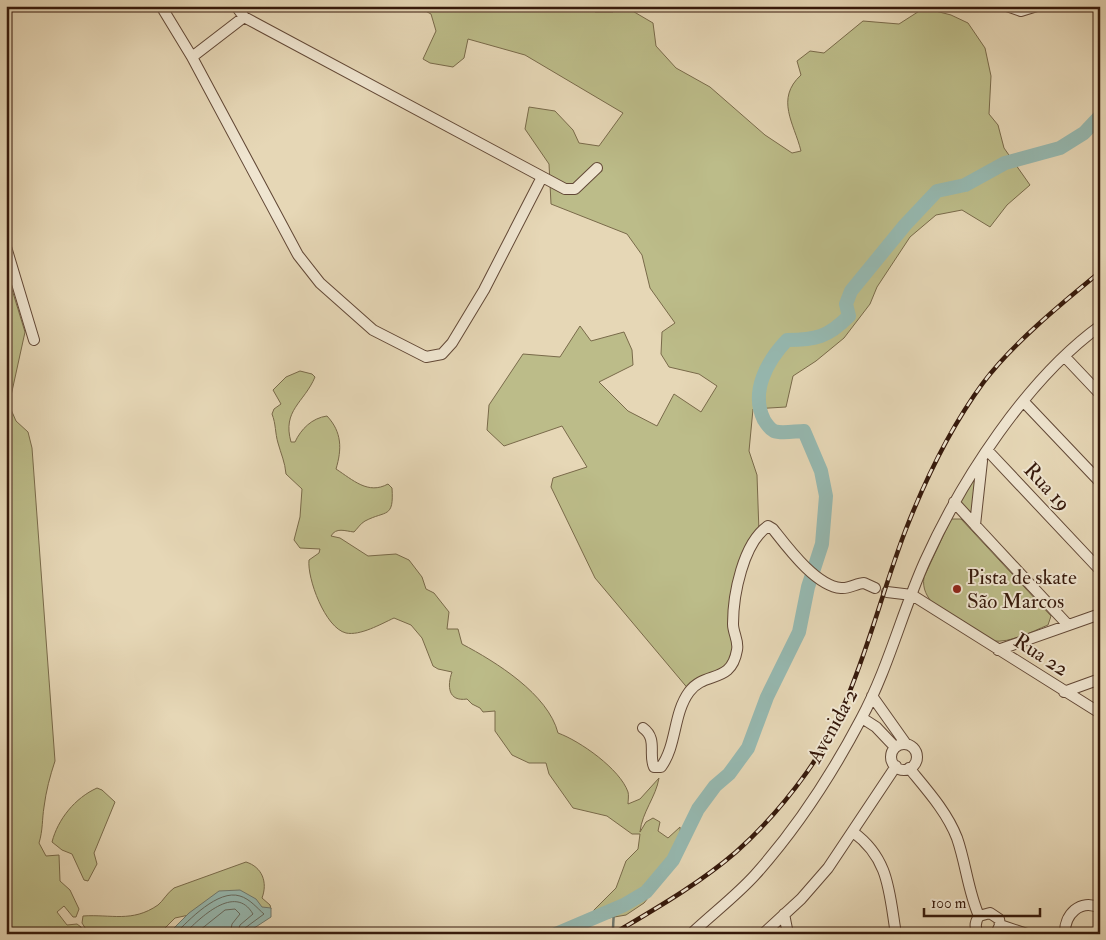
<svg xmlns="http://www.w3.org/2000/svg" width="1106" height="940" viewBox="0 0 1106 940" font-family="'IM FELL Double Pica',serif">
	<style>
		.green { fill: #bcbc89; stroke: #796a4a }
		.water { fill: #96b9b1; stroke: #70796f }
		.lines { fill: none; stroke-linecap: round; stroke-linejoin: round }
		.shore { stroke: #66695e; stroke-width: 1 }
		.stream { stroke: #70796f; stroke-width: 2.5 }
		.river { stroke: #96b9b1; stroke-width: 14 }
		.minor-casing { stroke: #624836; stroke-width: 12 }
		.minor { stroke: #efe5d0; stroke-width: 10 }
		.rail-casing { stroke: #36190b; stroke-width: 4.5 }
		.rail { stroke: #efe5d0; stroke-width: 2.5; stroke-dasharray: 8; stroke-linecap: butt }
		.poi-dot { fill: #8f2418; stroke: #efe5d0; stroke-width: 2 }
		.labels { text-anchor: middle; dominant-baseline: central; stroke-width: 4; stroke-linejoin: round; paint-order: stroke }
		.street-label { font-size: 21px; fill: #36190b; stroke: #efe5d0 }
		.poi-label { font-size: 21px; fill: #36190b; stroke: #efe5d0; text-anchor: start }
	</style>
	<rect width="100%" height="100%" fill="#e6d7b6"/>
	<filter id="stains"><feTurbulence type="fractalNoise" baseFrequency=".004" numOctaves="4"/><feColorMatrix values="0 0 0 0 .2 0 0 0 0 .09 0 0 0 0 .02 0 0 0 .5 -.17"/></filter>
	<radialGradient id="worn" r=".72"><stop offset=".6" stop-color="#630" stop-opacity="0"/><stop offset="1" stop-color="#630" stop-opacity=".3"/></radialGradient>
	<path class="green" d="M416,6h176l3,6h18l5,-6h6l29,17 3,23 20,22 34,19 55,48 27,18 9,-2c-7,-28 -26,-52 0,-76l-4,-14 13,-10 14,2 39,-32 36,3 25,-16 27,7 17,8 17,25 6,28 -2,38 9,11 6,23 26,37 -23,20 -17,22 -28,-17 -26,5 -26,22 -33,50 -7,17 -26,34 -28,23 -23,15 -7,31 -33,2 -4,42 8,24 2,57 -21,50 -5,83 -43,26 -95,-113 -44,-91 2,-9 34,-11 -25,-41 -58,20 -17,-16 2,-25 34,-51 37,3 20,-31 11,15 33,-9 8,18 1,15 -34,17 29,29 29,15 17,-32 27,18 16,-26 -18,-12 -30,-7 -8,-13 1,-22 13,-9 -25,-35 -8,-33 -15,-21 -76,-30 -2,-40 -24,-35 4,-22 26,4 18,19 6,13 20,3 24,-33 -98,-58 -57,-16 -4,19 -11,9 -23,-4 -7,-4 13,-28 -5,-17z
		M6,270l19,62 -16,73 7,16 12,11 4,16 23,313c-5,15 -9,30 -11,46 -2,12 -1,23 -5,36l7,13 13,-1 1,26 10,9 9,19 -3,8h-3l-9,-11 -7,6 10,13 10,-1 4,3 1,7h-76z
		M300,371l12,3 3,3c-11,26 -33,33 -24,65h4c6,-13 17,-24 32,-26 15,16 15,33 9,53 17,11 32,26 52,15l4,4c2,31 -6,22 -27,33 -4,2 -8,8 -11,11 -9,-1 -18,-5 -23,4l9,2 28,18 28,-2 13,6 13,17 4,12 8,4 15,19 -2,17h11l4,15c34,18 86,50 96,89 22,8 62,36 70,59 1,3 0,9 0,12l12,-5 19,-21c-3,19 -17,34 -19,54l6,-10 7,-4 7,4 -2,9 10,7 12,-11 1,14 -7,24 -30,38 -18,12 -29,5 -4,-5 1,-5 22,-22 10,-27 12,-12 2,-15h-8l-25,-18 -34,-8 -24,-34 -3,-11h-17l-17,-8 -17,-24v-20l-12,1 -3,-4 -8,-4 -5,-5c-19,3 -20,-13 -15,-27l-14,-3 -5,-3 -11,-28 -11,-13 -17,-7c-13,6 -34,18 -48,15 -21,-5 -39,-55 -37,-73l10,-7 1,-4 -20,-1 -6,-8 6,-23 2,-28 -16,-15c-1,-12 -5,-20 -8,-31 -3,-10 -2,-19 -6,-29l2,-5 7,-5 -8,-14 13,-13z
		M978,472l-5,46 -14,-15z
		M951,519h10l90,97 -3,9c-17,7 -37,18 -56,16l-57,-35c-8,-9 -13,-17 -11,-29z
		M97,788l5,2 13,12 -21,51 3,11 -9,17 -4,-1 -12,-26 -10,-4 -10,-8c6,-23 23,-44 45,-54z
		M246,862c16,5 22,20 16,36l8,7 1,4 -68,3 -28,6 -16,16h-70l-7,-11 1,-7c28,-2 49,7 75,-11 5,-4 9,-12 16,-17z"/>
	<path class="water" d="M240,890l16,9 6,8 9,1v9l-26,17h-77l21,-21 30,-22z"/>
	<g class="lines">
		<path class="shore" d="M175,934c14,-14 43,-45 65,-38 10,3 17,12 24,18l-19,14 -2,6
			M184,934c16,-16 51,-51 69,-20l-13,11 -3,9
			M195,934l30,-24 10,-1 5,5 -8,10 -2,10"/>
		<path class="stream" d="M613,928l1,-18"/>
		<path class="river" d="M556,934l68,-29 22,-13 27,-32 25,-51 17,-23 14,-12 19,-26 19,-51 32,-65 9,-45 14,-43 4,-48 -5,-25 -17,-40c-8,0 -23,3 -30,0 -5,-3 -7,-6 -10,-11 -14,-28 3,-59 23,-80 29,0 41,-3 62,-24l-3,-12 5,-13 54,-66 32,-34 28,-6 40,-22 55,-15 24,-15 16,-17"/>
		<g class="minor-casing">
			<path id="minor" d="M161,6l31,51
				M236,6l8,11 321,172h10l22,-21
				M1007,6l14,5 16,-5
				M244,17l-52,40 106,198 22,28 53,47 53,27 16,-3 10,-11 32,-53 58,-113
				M6,247l28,93
				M1065,357l35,37
				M1024,402l76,80
				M988,451l112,119
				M954,502l21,23 7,-64
				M975,525l93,100
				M887,592l25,3
				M912,595l188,118
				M998,650l102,-36
				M1064,692l36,-13
				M872,696l34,48
				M862,718l14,9 19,20
				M643,728c15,11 5,26 11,39h7c16,-22 12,-53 28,-75 16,-22 42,-7 48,-42 2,-9 -4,-17 -4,-26 0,-29 10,-81 35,-98l5,3c15,19 43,57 68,59 8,1 16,-5 23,-5l11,5
				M891 757a13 13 0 1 1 26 0a13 13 0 1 1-26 0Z
				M909,768c18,22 38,44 48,70 9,26 11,53 22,78
				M853,832c37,27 36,61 43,102
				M784,914l4,20
				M1000,925l27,9
				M691,934c21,-20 45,-38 64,-59 42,-47 77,-101 106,-156 27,-50 41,-107 64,-158 37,-82 102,-182 175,-235
				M763,934l38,-35 27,-31 68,-102
				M979,934c-5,-6 -4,-12 0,-18l11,-3 9,6 1,6 -4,9
				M1065,934c-1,-19 15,-36 35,-26"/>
		</g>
		<use href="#minor" class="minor"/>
		<g class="rail-casing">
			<path id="rail" d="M613,934c42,-25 86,-50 123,-82 26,-23 51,-52 71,-80 50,-70 68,-163 99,-243 20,-51 44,-101 77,-146 29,-39 79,-80 117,-111"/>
		</g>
		<use href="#rail" class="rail"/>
	</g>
	<circle class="poi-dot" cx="957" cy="589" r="5"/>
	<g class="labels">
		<g class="street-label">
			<text transform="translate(1047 487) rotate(47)">Rua 19</text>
			<text transform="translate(1041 655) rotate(33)">Rua 22</text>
			<text transform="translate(833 726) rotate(-61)">Avenida 2</text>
		</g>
		<g class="poi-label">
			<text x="967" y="577">Pista de skate<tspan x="967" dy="24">São Marcos</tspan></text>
		</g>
	</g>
	<rect width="1106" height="940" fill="none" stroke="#e6d7b6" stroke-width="25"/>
	<rect x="8" y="8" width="1091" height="925" fill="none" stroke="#36190b" stroke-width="2.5"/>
	<rect x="12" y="12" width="1081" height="915" fill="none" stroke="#36190b"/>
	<path d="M924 908v8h116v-8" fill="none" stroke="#36190b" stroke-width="2.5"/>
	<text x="931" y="908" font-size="15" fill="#36190b" stroke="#efe5d0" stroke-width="4" paint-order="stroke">100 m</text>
	<rect width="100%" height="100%" filter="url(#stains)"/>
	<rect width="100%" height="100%" fill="url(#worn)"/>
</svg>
